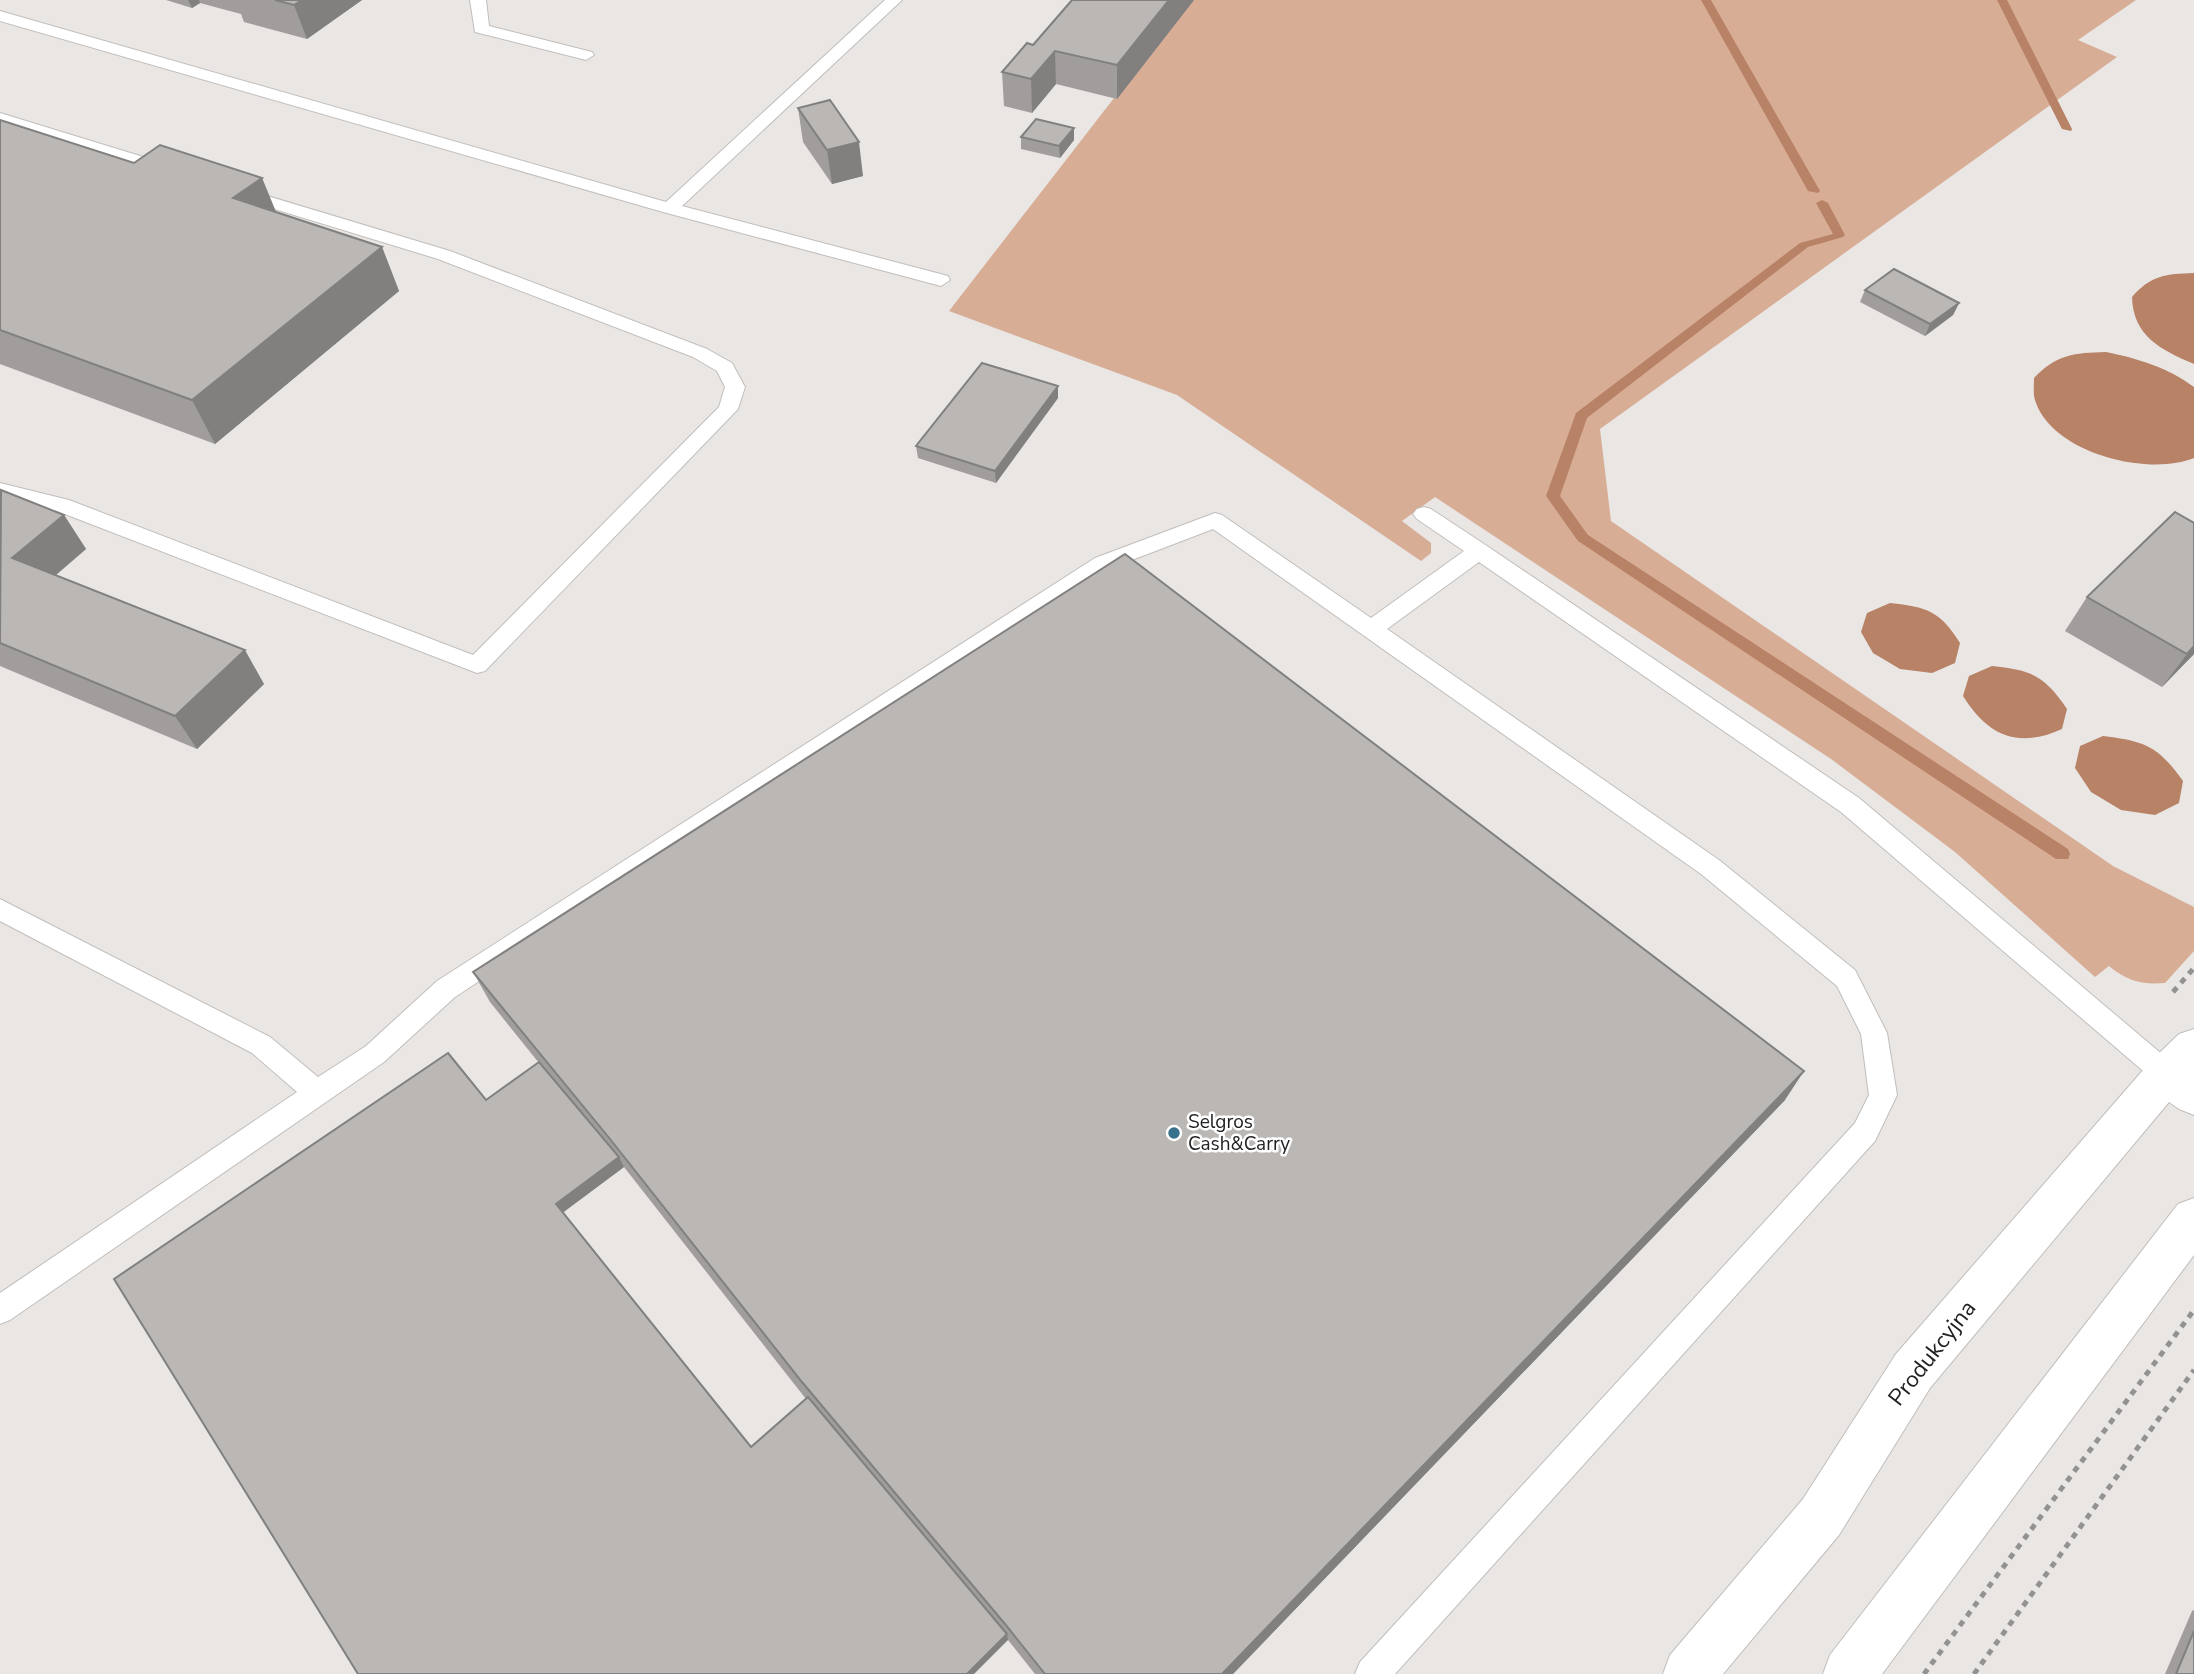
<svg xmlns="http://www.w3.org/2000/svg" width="2194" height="1674" viewBox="0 0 2194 1674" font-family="'Nunito Sans',sans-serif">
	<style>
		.green { fill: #d8ad96 }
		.water { fill: #b88266 }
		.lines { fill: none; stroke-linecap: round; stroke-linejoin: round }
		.stream { fill: #b88266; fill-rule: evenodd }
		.service-casing { stroke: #c1bebc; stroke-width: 2 }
		.tertiary-casing { stroke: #c1bebc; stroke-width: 2 }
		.path { stroke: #949291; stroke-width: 5; stroke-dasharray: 6 6; stroke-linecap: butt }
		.service { fill: #fff; fill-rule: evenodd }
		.tertiary { fill: #fff; fill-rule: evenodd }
		.wall { fill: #a09d9c; fill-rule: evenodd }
		.shaded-wall { fill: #82807f }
		.building { fill: #bab7b5; stroke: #82807f; stroke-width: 2 }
		.poi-dot { fill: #38718b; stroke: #fff; stroke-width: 2.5 }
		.labels { text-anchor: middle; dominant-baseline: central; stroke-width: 5; stroke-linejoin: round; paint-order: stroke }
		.poi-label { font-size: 19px; fill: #232121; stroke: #fff; text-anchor: start }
		.near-street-label { font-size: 23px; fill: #232121; stroke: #fff }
	</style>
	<rect width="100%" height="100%" fill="#e9e6e4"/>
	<path class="green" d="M1190,0h946l-58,40 39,17 -517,372 11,92 502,345 81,41v44l-29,32c-23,2 -38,-2 -56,-17l-14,11 -140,-125 -124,-93 -396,-262 -33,24 29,22v10l-10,8 -244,-166 -228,-84z"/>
	<path class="water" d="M2194,273v91c-33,-14 -61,-28 -62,-67 19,-22 34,-23 62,-24z
		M2106,352c33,7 61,15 88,35v71c-46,19 -143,-5 -159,-58 -2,-6 -1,-15 -1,-22 23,-24 40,-25 72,-26z
		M1890,603c37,4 50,8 70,40l-5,20 -23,10 -32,-4 -27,-16 -12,-21 6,-19z
		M1992,666c39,4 52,9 75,43l-5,20c-44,20 -74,7 -99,-33l6,-20z
		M2103,736c42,5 55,10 80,45l-4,22 -24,12 -34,-5 -30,-18 -16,-24 5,-22z"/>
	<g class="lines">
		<path class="stream" d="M1701,0h10l109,191 -2,2 -10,-2z
			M1997,0h10l65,129 -1,2 -9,-2z
			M1822,200l6,3 17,32 -2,2 -35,10 -221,171 -27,78 28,39 480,314 2,5 -2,5h-12l-478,-318 -32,-45 30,-83 224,-170 33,-9 -17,-31z"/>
		<g class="service-casing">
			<path id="service" d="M470,0h16l3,26 103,26 2,3 -8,5 -111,-28z
				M885,0h17l-220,206 266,70 2,4 -9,6 -278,-74 -663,-191v-10l666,191z
				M0,113l176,54 3,4 -3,4h-12l-164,-52z
				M241,188l209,63 257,98 25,14 13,24 -7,22 -253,262 -8,2 -420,-162 -57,-14v-14l69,17 404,155 246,-248 6,-20 -8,-16 -24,-14 -255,-98 -203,-62 -3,-4 3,-4z
				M1424,507l7,2 56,37 372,252 317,268 4,8 -4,8 -10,4 -10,-4 -315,-270 -362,-250 -92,67 332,231 136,110 32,63 10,62 -22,46 -480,533h-40l5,-12 495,-539 14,-28 -8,-61 -24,-48 -136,-112 -488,-345 -102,39 -442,288 -214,141 -71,65 -374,258 -10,4v-31l297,-201 -45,-39 -252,-132v-22l270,138 48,40 48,-31 71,-65 658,-423 120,-45 7,2 149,103 93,-67 -47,-32 -4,-5 4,-5z"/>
		</g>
		<g class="tertiary-casing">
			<path id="tertiary" d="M2194,1029v86l-15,-6 -10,-7 -239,286 -91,147 -116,139h-60l7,-19 133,-156 93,-145 255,-293 28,-27z
				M2194,1198v57l-312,419h-59l7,-19 348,-451z"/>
		</g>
		<path class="path" d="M2173,992l21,-24
			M1924,1674l270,-364
			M1974,1674l220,-304"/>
		<use href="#service" class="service"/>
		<use href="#tertiary" class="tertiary"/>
	</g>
	<path class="wall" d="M166,0h196l-55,39 -63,-17 -3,-8 -41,-11 -8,5z
		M1072,0h122l-77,99 -61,-15 -24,29 -28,-7 -2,-34 31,-27z
		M798,108l65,68 -31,8 -29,-42z
		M0,120l134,43 128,15 14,34 106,35 17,44 -184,153 -215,-80z
		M1021,137l53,3 -14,18 -39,-9z
		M1865,290l94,13 -6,12 -28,21 -65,-34z
		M1058,398l-62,85 -78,-25 -2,-12z
		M0,491l64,24 22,34 -30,26 208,109 -67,65 -197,-83z
		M2087,597l107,57 -32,33 -97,-56z
		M473,972l1312,128 -552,574h-198l-27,-34 -650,34 128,-574 53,-37 -49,-61zM624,1167l182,232 -55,48 -189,-234z
		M2194,1610v64h-29l27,-63z"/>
	<path class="shaded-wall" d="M188,0h11l1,3 -8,5z
		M302,0h60l-55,39 -13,-34z
		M1169,0h25l-77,99v-34z
		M1055,51l1,33 -24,29 -1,-34z
		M1074,128v12l-14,18 -1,-12z
		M859,142l4,34 -31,8 -5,-34z
		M262,178l18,44 -47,-24z
		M382,247l17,44 -184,153 -23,-44z
		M1959,303l-6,12 -28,21 5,-12z
		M1058,386v12l-62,85 -1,-12z
		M64,515l22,34 -50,43 -24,-34z
		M2194,646v8l-32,33 25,-33z
		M245,650l19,34 -67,65 -22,-33z
		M1804,1071l-19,29 -552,574h-11z
		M619,1157l5,10 -63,47 -5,-10z
		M1007,1634l1,6 -34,34h-7z"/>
	<path class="building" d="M275,0h27l-8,5z
		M1072,0h97l-52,65 -62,-14 -24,28 -29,-7 25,-29 6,2z
		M830,100l29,42 -32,8 -29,-42z
		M1036,119l38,9 -15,18 -38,-9z
		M0,120l134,43 26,-18 102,33 -29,20 149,49 -190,153 -192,-70z
		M1894,269l65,34 -29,21 -65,-34z
		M982,363l76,23 -63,85 -79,-25z
		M1,490l63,25 -52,43 233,92 -70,66 -175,-73z
		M2175,512l19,11v123l-7,8 -100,-57z
		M1125,554l679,517 -582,603h-177l-40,-50 -203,-242 -192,-243 -137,-167z
		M448,1053l38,47 53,-38 80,95 -63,47 195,243 57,-50 199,237 -40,40h-609l-244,-395z
		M2194,1631v43h-18z"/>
	<circle class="poi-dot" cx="1174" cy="1133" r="7"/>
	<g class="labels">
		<g class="poi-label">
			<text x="1188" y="1122">Selgros<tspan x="1188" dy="22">Cash&amp;Carry</tspan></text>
		</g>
		<g class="near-street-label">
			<text transform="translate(1932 1353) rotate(-52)">Produkcyjna</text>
		</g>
	</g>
</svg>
